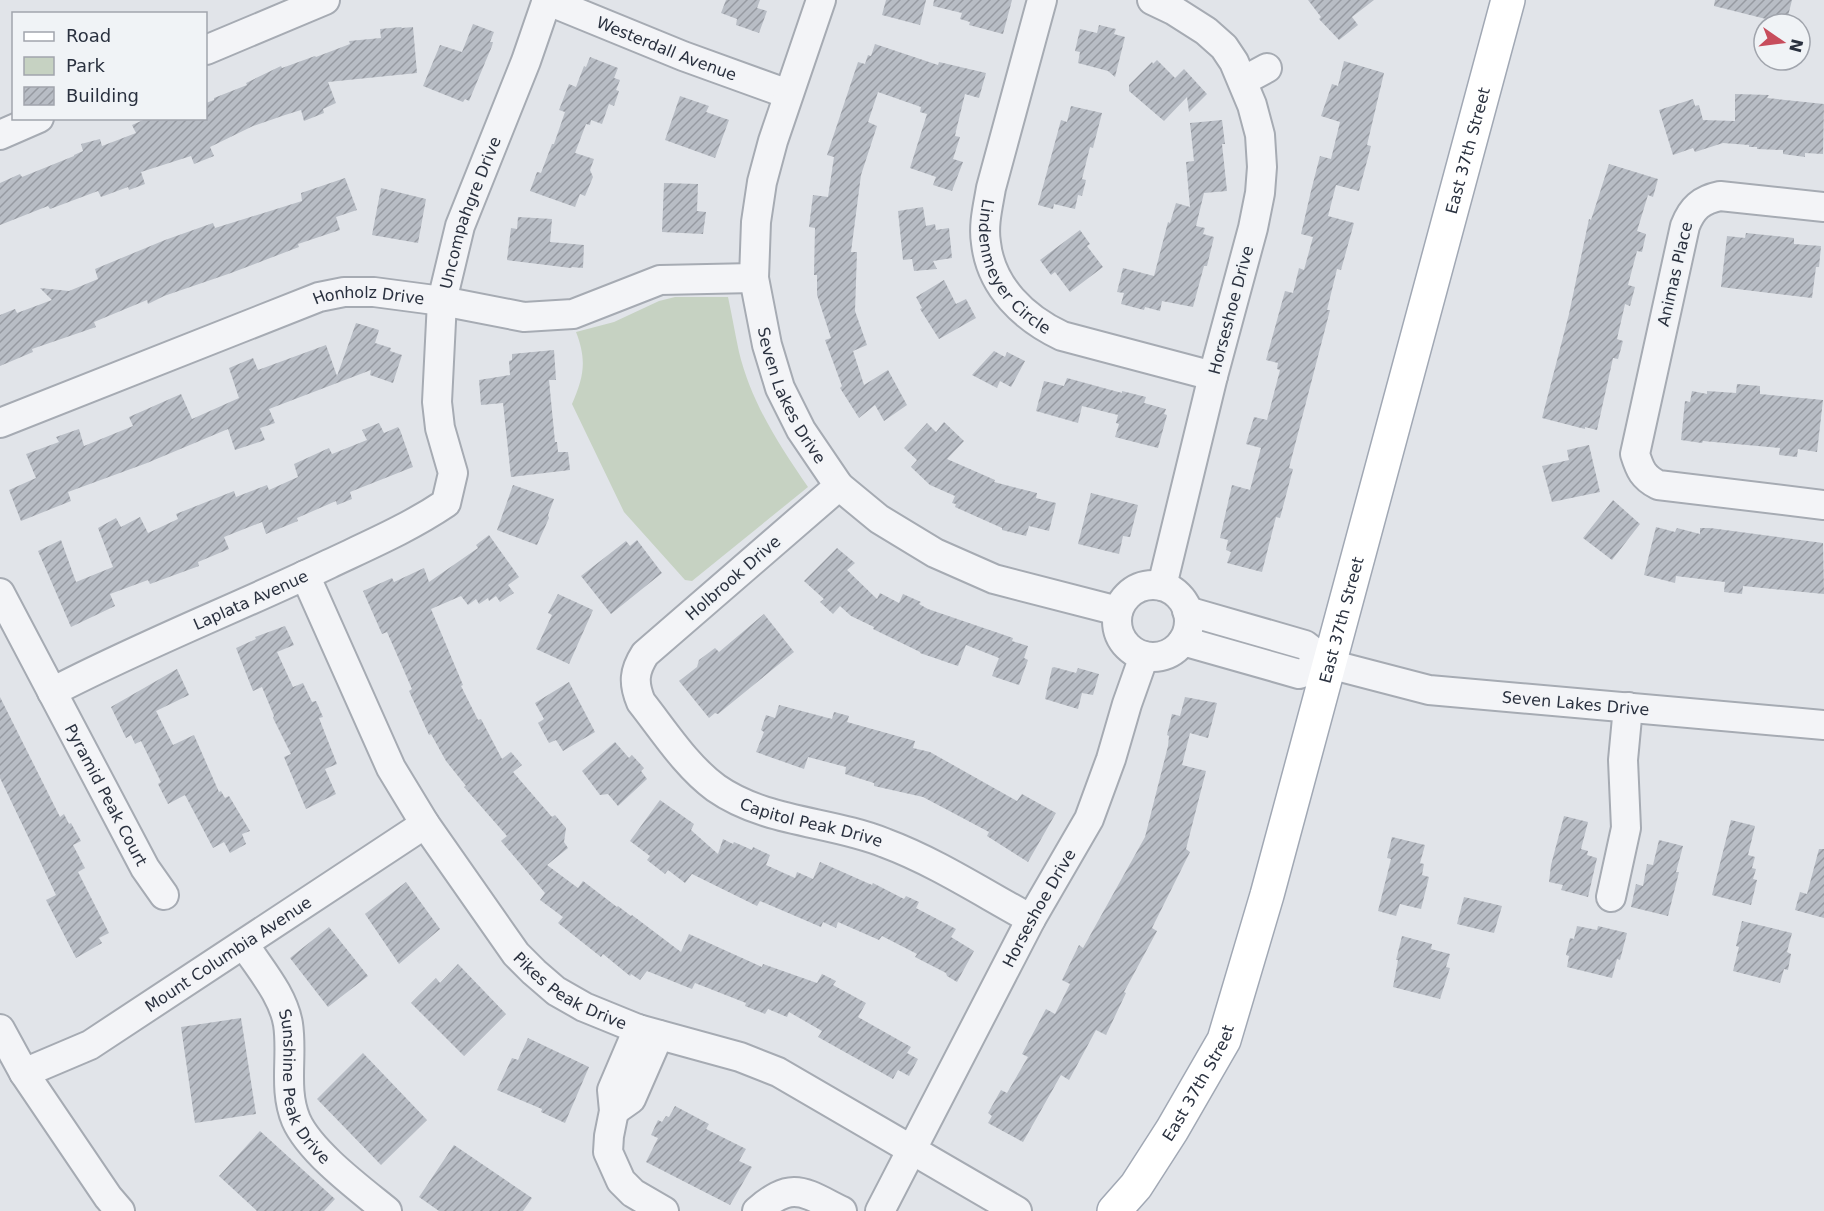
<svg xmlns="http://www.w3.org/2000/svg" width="1824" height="1211" viewBox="0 0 1824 1211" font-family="'DejaVu Sans',sans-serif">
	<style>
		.park { fill: #c6d2c2 }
		.building { fill: url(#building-hatch) }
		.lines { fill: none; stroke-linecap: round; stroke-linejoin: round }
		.minor-casing { stroke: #a6abb3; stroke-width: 32 }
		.major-casing { stroke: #a1a8b4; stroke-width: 36 }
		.minor { stroke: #f3f4f7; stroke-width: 28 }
		.major { stroke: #fff; stroke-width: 33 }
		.labels { text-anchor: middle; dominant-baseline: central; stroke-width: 4.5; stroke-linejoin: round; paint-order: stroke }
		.street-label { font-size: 16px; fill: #2a313f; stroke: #f0f3f6 }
	</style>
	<defs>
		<pattern id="building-hatch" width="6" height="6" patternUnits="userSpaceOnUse" patternTransform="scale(1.5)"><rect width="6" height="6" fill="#b8bdc5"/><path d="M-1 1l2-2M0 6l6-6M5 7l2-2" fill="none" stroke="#969aa1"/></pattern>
	</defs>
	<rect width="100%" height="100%" fill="#e1e4e9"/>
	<path class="park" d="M675,297h53c4,18 7,37 11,55 12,50 40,93 69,135l-116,94 -7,-1 -61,-68 -52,-108c12,-27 15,-44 4,-72l38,-10 45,-21z"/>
	<path class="building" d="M726,0h34l-3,8 10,3 -8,22 -23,-8 1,-6 -16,-6z
		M886,0h40l-6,25 -38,-10z
		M934,0h78l-9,34 -34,-9 1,-3 -10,-3 2,-6 -29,-7z
		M1308,0h66l-22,17 6,8 -19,15 -20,-21 2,-2z
		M1715,0h77l-6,24 -72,-18z
		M473,24l21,8 -4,10h3l-1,4 -23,55 -4,-2 -2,3 -40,-16 17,-41 22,7z
		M1099,25l17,4 -2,5 11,3 -10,40 -7,-6 -30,-8 2,-11 -5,-1 5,-22 17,4z
		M401,27l1,1 11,-1 4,46 -89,9 8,21 -13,6 1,4 -20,8 -3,-11 -16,5 -32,11 -43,21 4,9 -20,8 -3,-8 -50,16 4,12 -16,6 -1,-3 -27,10 -3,-6 -48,18 -2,-3 -48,19v-42l20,-9 2,3 52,-21v-1l9,-4 -2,-7 19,-5 2,7 34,-13 -4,-8 16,-7h58v-15l8,-3v-2l33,-13 -1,-2 35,-17 1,2 33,-12 1,1 34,-13 -1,-3 32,-3 -1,-9z
		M875,44l63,21 1,-3 47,11 -7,25 -14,-4 -9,37 -1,5 5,1 -7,22 10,3 -11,29 -19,-6 3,-8 -26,-9 17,-54 -7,-2 1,-5 -43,-15 -10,30 9,4 -16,49 -10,77h6l-2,59 12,34 -14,6 11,34 24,-15 19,35 -23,16 -9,-16 -16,13 -19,-30 2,-2 -17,-46 6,-2 -14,-43v-20h-3l1,-47 -6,-1 4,-32 15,2 6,-40 -7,-2 31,-93 7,2 3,-9 3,1z
		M590,57l28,11 -4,10 6,2 -4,10 3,1 -5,15 -5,-2 -7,20 -11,-4 -1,5 -4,-1 -11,29 19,6 -4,11 3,7 -8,19 -5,-2 -5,13 -45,-16 7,-19 4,1 11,-29h2l11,-32 -6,-2 10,-26 7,3 8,-21 2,1z
		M1157,60l18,18 9,-9 23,25 -18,18 -2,-15 -23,24 -35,-30v-6l23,-23 1,2z
		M1344,61l40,12 -17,72 4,1 -12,45 -23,-6 -8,31 26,7 -13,47 -4,-1 -10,41h3l-41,158 4,1 -13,49 -4,-1 -14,55 -35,-9 4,-11 -5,-2 2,-10 -8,-2 12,-53 18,5 11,-42 -15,-4 8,-27 13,3 13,-50 -3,-1 1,-6 -12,-3 19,-69 8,2 6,-25 5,2 9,-33 -12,-3 10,-43 9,-35 11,3 9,-37 -19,-6 11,-32 6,2z
		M1735,94l34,1 -2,3 57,6 -1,50 -18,-1v4l-22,-3v-4l-26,-1v-2h-8v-2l-26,-2 -28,9 -2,-4 -20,7 -14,-45 34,-11 2,7 4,-1 4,15 32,1z
		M680,96l29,10 -3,6 23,8 -14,38 -50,-18z
		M1071,106l31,7 -9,35 -3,-1 -8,32 4,1 -4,16 -4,-1 -3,14 -21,-5 -1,5 -15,-4 23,-85 6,2z
		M1222,120l3,24h-3l5,47 -23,2 -8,33 9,2 -2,6 11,3 -7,29h-3l-11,41 -31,-6 -2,10 -15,-4 -1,3 -23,-6 3,-11 -7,-1 6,-24 31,8 14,-54 2,1 6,-20 14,4 -4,-45 8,-1 -4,-38z
		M1609,164l49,15 -5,18 -5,-2 -11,36 9,3 -4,18 -5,-1 -9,34 7,2 -5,19 -5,-2 -8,35 6,2 -5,18 -5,-1 -16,72 -12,-3v2l-43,-11 27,-104 20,-95 2,1z
		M345,178l12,32 -21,7 4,13 -42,14 1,3 -68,26 -67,23 -16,8 -1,-4 -53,22 2,5 -64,22 1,3 -33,14v-51l15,-6 2,4 35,-13 -12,-12 29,3 29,-12 -3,-10 70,-29 48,-17 2,5 87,-27 -1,-8z
		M664,183l34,1 -1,27 9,1 -3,22 -41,-2z
		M381,188l45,11 -8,44 -46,-8z
		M923,207l3,19 9,-2 1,6 13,-2 3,30 -19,3 4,8 -23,2 -2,-12 -9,1 -5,-49z
		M518,217l34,2 -2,23 34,3 -1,23 -11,-1 -1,1 -64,-8 4,-32 6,1z
		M1080,230l10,14 -3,2 16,21 -33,25 -15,-20 -4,3 -11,-15z
		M1746,233l48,5v6l27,2 -2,21h-3l-4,31 -91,-11 6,-51 18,2z
		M944,280l12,24 10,-5 10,19 -37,21 -19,-30 2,-1 -6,-11z
		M356,323l23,7 -4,13 16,5 -1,3 12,4 -9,28 -23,-8 1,-5 -102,39 6,14 -15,5 5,12 -30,10 -7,-21 -81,34 -79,29 3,9 -50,20 -12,-31 27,-12 -10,-24 33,-12 -3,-5 23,-8 5,17 49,-20 -4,-9 52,-23 11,25 47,-21 -10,-30 24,-10 5,12 68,-25 11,31z
		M554,350l2,30h-7l6,62h2l1,10h10l2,18 -59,7 -8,-74 -22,2 -2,-25 31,-5 -1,-14 3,-1v-6z
		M994,351l11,6 2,-5 18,9 -14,26 -11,-6 -3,7 -25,-13z
		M1067,378l55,15v-2l24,6 -2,6 22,6 -2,5 3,1 -9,33 -43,-11 4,-13 -3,-1 2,-8 -36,-9 -4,17 -42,-12 8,-30 20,5z
		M1737,384l23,2v8l63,6 -6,52 -19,-3 -1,8 -18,-2 1,-7 -77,-7 -1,2 -21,-3 4,-39 5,1 2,-11 15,3v-3l29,2z
		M944,422l20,19 -17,18 48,21 -1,2 43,11 -1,5 20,5 -7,28 -20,-5 -3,10 -24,-6v-2l-47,-21 1,-3 -4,-1 3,-7 -25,-11 -19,-18 6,-7 -13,-12 23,-25 9,9z
		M379,423l5,10 14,-6 2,3 13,37 -63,25 2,7 -15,6 -1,-4 -39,17 1,3 -32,13 -4,-12 -38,15 5,12 -31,13 1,4 -49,18 -2,-4 -38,14 5,12 -44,21 -33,-76 23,-11 15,42 37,-15 -15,-39 18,-10 5,9 19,-10 8,16 30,-14 -2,-5 58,-23 2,6 31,-12 2,5 29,-13 -4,-13 35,-16 3,6 35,-14 -5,-10z
		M1589,445l11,47 -48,10 -10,-36 27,-6 -2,-10z
		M513,485l41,14 -6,16 1,3 -12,27 -40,-15z
		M1091,493l47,12 -8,32 -7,-1 -4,18 -41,-10z
		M1613,500l27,24 -28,36 -29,-22z
		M1656,527l19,5 2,-4 23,6v-6h10l113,15 1,51 -81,-8 -1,8 -18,-2 1,-10 -49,-6 -1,7 -31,-8z
		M489,535l30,42 -11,8 6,8 -14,9 -4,-6 -7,5 -1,-3 -9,6 -3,-5 -8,6 -7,-9 -30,13 32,76 -2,1 17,34 3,-1 21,40 9,-7 11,13 -9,7 39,45 3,-2 11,13 -2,14 4,6 -21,17 31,23 5,-7 34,26 1,-1 13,10 1,-1 49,37 8,-18 73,33 1,-3 54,19 5,-9 14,7 -3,4 33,18 -8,14 53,30 -4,6 11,6 -9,17 -11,-6 -5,9 -75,-42 4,-6 -33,-19 -2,5 -19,-8 -3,5 -20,-8 1,-3 -51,-20 -3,6 -45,-18 -7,9 -9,-6 -1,2 -27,-22 -2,3 -43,-34 5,-6 -23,-17 5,-7 -44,-52 6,-5 -43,-49 2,-1 -20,-25 -15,-27 -2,1 -20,-44 3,-2 -25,-57 -5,2 -19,-43 29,-13 2,4 30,-14 5,14 49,-34 -2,-3z
		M637,540l25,33 -51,41 -30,-38 45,-35 4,5z
		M837,548l18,15 -8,7 30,29 3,-6 19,10 4,-9 18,8 -2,2 9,5 85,29 -1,3 16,5 -4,12 4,2 -9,25 -27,-9 7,-18 -33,-13 -8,21 -38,-13v-1l-47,-23 1,-2 -23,-11 -11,-10 -7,8 -13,-12 4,-3 -20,-18z
		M558,594l35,16 -24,54 -33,-15 16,-34 -4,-2z
		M764,614l30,38 -76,62 -3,-1 -6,5 -30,-37 18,-14 2,-7 16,-12 4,4z
		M285,626l9,19 -17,7 16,35 10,-4 9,19 4,-1 7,16 -4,1 18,46 -12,5 11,25 -30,15 -22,-52 7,-3 -18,-36 1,-2 -12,-29 -9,4 -17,-43 20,-9 -1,-2z
		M1054,667l22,6 2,-5 21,6 -6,21 -11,-2 -4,16 -33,-10 7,-31z
		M177,669l12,26 -33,16 17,34 21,-10 25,57 2,-1 4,7 4,-2 21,35 -8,3 4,10 -16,9 -6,-11 -11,6 -28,-53 -17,9 -10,-20 3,-2 -20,-41 -6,3 -4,-9 -5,3 -15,-31z
		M569,682l26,50 -32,19 -7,-11 -7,3 -11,-20 6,-4 -9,-16z
		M0,697l60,120 4,-3 5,10 2,-1 10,18 -8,4 12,23 -7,4 31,61 -10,5 3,5 -26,15 -30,-58 10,-5 -56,-117z
		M1185,697l32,6 -9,35 -18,-5 -8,32 24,6 -20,78 4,3 -38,76 5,3 -33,61 2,1 -20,42 -10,-5 -27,50 -8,-5 -38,67 -35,-19 4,-7 -4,-3 13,-23 6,3 21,-36 -6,-3 24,-45 9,5 15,-30 -8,-4 17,-35 4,3 62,-111 23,-91 1,-10 -2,-1 5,-21 8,2z
		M779,705l53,14 2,-7 15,4 -2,6 68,19 -2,7 17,4 87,49 5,-7 34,19 -28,49 -41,-26 2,-4 -66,-35 -49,-11v-3l-29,-9 1,-7 -38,-10 -4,12 -48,-17 8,-20 -3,-2 5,-15 9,3z
		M615,742l14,16 3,-3 12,13 -3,3 6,8 -29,27 -10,-12 -8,1 -18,-24z
		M660,800l34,24 -3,6 27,24 5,-15 10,5 1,-2 18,8 1,-3 17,8 -4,10 29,13 2,-6 16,7 7,-17 52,23 1,-2 31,16 2,-3 13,6 -3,6 40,21 -5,8 23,14 -17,31 -10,-6 -1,-3 -31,-16 2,-3 -35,-18 -3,4 -41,-18 -2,6 -13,-6 -2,5 -61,-26 -3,5 -65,-32 -7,9 -17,-13 -3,4 -18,-14 3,-4 -20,-15z
		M1564,816l24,6 -7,27 7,2 -1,4 10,3 -9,39 -27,-7 2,-5 -14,-3 2,-17z
		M1731,820l24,6 -7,29 7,2 -3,11 4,1 -3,10 4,1 -6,25 -39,-10z
		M1392,837l33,8 -5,18 4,1 -2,11 7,2 -8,32 -21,-5 -4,12 -18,-5 13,-52 -4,-1z
		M1659,840l24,6 -7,26h3l-11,44 -37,-9 5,-23 7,2 4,-22 6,1z
		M1819,849h5v69l-29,-8 5,-18 7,2z
		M406,882l34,47 -41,35 -34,-50z
		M1464,897l38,9 -8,27 -37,-9z
		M1742,921l50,12 -5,19 4,2 -3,16 -4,-1 -4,14 -47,-12 6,-24 -3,-1z
		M1577,926l20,4 1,-4 29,7 -7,27 -3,-1 -5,19 -45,-11 2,-11 -3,-1 4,-17 4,1z
		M329,927l39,49 -40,31 -38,-49z
		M1402,936l30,8 -1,5 19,5 -4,13 4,1 -10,31 -47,-12 5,-27h-2z
		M458,964l48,50 -42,42 -53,-53 25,-25 4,5z
		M241,1018l15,96 -61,9 -14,-96z
		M528,1038l61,29 -24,56 -24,-11 1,-3 -45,-19 15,-32 6,2z
		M363,1053l64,67 -46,45 -64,-66z
		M675,1106l34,18 -3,5 40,20 -7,12 13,6 -22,38 -84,-43 12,-24 -7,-3 7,-15 4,2 4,-6 3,1z
		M260,1131l75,68 -11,12h-67l-38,-35z
		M454,1145l78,53 -9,13h-84l-20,-14z"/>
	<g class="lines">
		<g class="minor-casing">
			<g id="minor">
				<path id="s1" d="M546,0l137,56 105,38"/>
				<path id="s2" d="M821,0l-48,141 -11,41 -6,40 -2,56 13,67 13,43 21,42 38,56 40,33 56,34 59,26 124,32"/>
				<path id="s3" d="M1042,0l-51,188c-3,18 -8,37 -5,55 5,44 38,75 76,93l151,40"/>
				<path d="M1152,0l21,10 33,21 18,16 10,15 18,43 8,30 2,32 -2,26 -7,35 -40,148 -51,210"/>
				<path d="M206,50l119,-50"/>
				<path d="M1243,81l24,-13"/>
				<path d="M0,135l39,-17"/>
				<path d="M1824,207l-104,-11c-19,4 -28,12 -35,30l-50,228c5,16 8,23 23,31l166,20"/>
				<path id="s4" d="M0,423l319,-126 25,-5h30l68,9 82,16 49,-3 87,-34 94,-2"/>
				<path id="s5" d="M839,486l-194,168c-11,17 -12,29 -4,48 23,29 45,64 75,86 50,35 115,33 169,55 51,19 98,50 146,76"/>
				<path id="s6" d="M305,575l86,193 34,56 91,130 18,18 22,19 28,16 54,22 102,28 38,15 239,139"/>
				<circle cx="1153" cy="621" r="36"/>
				<path id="s7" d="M0,593l145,275 19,27"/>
				<path id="s8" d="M1187,611l118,34 24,19 100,26 395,35"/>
				<path d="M1183,641l116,33 30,-10"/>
				<path id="s9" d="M52,692c90,-47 185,-84 277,-128 40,-19 80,-36 117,-61l7,-30 -13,-45 -3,-26 5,-101 18,-75 66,-165 21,-61"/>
				<path d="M1611,897l15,-69 -3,-68 5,-53"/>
				<path id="s10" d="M244,944c15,24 39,50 44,80 5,32 -5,65 8,96 14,32 64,69 91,91"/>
				<path d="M0,1029l24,44 84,124 12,14"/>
				<path d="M638,1029l-26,61 2,21 -5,25 -1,16 13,29 12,12 31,18"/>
				<path id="s11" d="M24,1073l66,-28 335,-221"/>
				<path d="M614,1111l17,-12 28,-64"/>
				<path d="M757,1211c36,-31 46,-19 85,0"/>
				<path id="s12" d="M880,1211l151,-292 58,-100 22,-60 16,-55 17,-48"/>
			</g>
		</g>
		<g class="major-casing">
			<g id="major">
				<path id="s13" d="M1114,1211l22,-25 36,-56 52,-90 43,-145 241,-895"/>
			</g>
		</g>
		<use href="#minor" class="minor"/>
		<use href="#major" class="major"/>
	</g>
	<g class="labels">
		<g class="street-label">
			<text stroke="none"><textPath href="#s1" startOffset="130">Westerdall Avenue</textPath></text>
			<text stroke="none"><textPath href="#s13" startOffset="1126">East 37th Street</textPath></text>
			<text stroke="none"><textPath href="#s9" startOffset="735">Uncompahgre Drive</textPath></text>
			<text stroke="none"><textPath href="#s3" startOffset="284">Lindenmeyer Circle</textPath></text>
			<text transform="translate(1675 274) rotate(-77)">Animas Place</text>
			<text stroke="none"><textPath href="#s4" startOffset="393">Honholz Drive</textPath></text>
			<text transform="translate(1231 310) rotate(-75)">Horseshoe Drive</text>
			<text stroke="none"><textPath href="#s2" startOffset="412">Seven Lakes Drive</textPath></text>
			<text transform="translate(733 578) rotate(-41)">Holbrook Drive</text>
			<text stroke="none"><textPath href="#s9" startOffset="219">Laplata Avenue</textPath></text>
			<text stroke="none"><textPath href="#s13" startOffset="640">East 37th Street</textPath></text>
			<text stroke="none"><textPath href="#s8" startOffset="404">Seven Lakes Drive</textPath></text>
			<text stroke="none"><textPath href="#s7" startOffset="228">Pyramid Peak Court</textPath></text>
			<text stroke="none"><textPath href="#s5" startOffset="524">Capitol Peak Drive</textPath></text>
			<text stroke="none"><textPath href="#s12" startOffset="342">Horseshoe Drive</textPath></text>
			<text stroke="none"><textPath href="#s11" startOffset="237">Mount Columbia Avenue</textPath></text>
			<text stroke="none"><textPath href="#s6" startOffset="502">Pikes Peak Drive</textPath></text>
			<text stroke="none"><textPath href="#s13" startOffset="154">East 37th Street</textPath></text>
			<text stroke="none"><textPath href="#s10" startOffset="159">Sunshine Peak Drive</textPath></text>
		</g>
	</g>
	<rect x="12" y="12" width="195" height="108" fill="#f0f3f6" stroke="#a1a5ad" stroke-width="1.5"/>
	<rect x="24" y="32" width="30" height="9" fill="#ffffff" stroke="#a1a5ad" stroke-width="1.5"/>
	<text x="66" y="42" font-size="18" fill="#2a313f">Road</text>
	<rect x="24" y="57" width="30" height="18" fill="#c6d2c2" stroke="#a1a5ad" stroke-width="1.5"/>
	<text x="66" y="72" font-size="18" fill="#2a313f">Park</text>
	<rect x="24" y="87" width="30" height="18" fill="url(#building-hatch)" stroke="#a1a5ad" stroke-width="1.5"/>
	<text x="66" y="102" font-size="18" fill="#2a313f">Building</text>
	<g transform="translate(1782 42) rotate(104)"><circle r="28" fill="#f0f3f6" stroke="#a1a5ad" stroke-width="1.5"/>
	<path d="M0-4.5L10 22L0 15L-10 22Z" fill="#c74d5c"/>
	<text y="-9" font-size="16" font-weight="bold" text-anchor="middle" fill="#2a313f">N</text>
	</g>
</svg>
